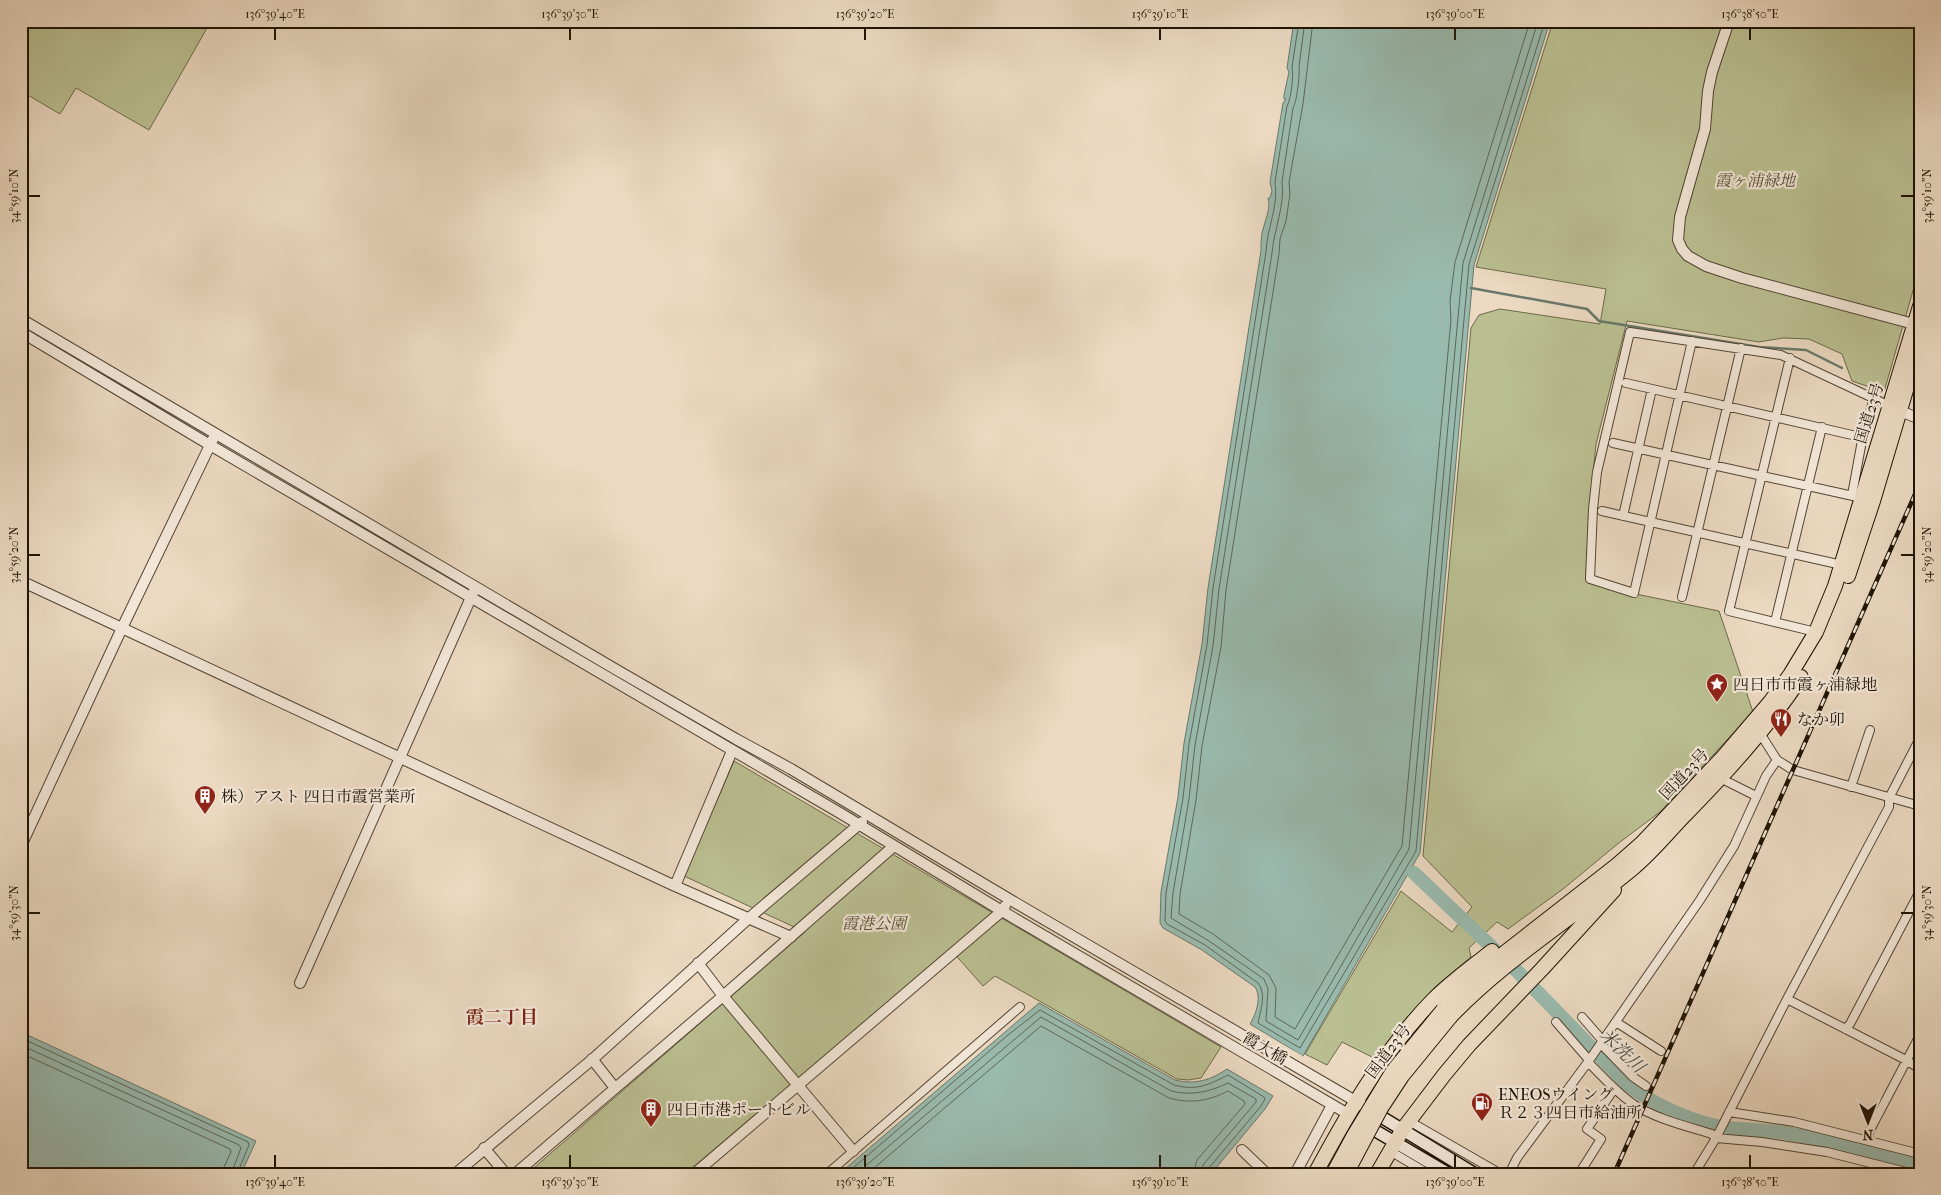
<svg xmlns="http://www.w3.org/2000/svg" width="1941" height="1195" viewBox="0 0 1941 1195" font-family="'IM FELL French Canon','Noto Serif JP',serif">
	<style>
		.green { fill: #babf91; stroke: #6c6a4a }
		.water { fill: #99baae; stroke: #68786a }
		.pier { fill: #ebd9c1 }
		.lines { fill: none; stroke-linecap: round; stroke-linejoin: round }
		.shore { stroke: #5c6759; stroke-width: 1 }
		.stream { stroke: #68786a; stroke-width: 2.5 }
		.river { stroke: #99baae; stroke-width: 14 }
		.minor-casing { stroke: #524533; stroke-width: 10 }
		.tertiary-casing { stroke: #524533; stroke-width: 12 }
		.secondary-casing { stroke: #1f1404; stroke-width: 14 }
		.trunk-casing { stroke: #1f1404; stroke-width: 16 }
		.minor { stroke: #f2e6d7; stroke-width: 8 }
		.tertiary { stroke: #f2e6d7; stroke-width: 10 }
		.secondary { stroke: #f2e6d7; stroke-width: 11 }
		.trunk { stroke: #ebd9c1; stroke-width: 14 }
		.rail-casing { stroke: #1f1404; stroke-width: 4.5 }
		.rail { stroke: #f2e6d7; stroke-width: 2.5; stroke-dasharray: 8; stroke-linecap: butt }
		.trunk-bridge-casing { stroke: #1f1404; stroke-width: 16; stroke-linecap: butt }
		.trunk-bridge { stroke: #ebd9c1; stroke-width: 14 }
		.ticks { fill: none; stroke: #1f1404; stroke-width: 2 }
		.labels { text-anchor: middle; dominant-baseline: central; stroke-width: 4.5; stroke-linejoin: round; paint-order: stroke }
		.park-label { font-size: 16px; font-style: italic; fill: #555035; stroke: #f2e6d7 }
		.street-label { font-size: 16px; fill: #1f1404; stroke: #f2e6d7 }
		.poi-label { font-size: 16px; fill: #1f1404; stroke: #f2e6d7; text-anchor: start }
		.neighbourhood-label { font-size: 18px; font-weight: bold; fill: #7a1f14; stroke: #f2e6d7 }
		.water-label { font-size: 18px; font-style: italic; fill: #4a4e40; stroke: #f2e6d7 }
		.neatline { fill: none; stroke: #1f1404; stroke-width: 2 }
		.ticks-label { font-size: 12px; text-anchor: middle; fill: #1f1404 }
	</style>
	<rect width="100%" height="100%" fill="#ebd9c1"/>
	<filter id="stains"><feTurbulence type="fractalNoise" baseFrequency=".004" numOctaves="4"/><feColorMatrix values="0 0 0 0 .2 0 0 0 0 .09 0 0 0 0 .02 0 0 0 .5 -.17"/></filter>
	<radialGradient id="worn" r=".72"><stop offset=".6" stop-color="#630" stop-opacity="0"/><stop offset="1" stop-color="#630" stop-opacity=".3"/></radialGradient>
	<path class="green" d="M21,21h190l-62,109 -73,-42 -16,26 -39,-23z
		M1553,21h367v245l-36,126 -32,-11 -10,-27 -33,-15 -26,-1 -24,4 -132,-21 -31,123 -7,70 -3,64 40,14 93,19 34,101 -93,100 -40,30 -57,47 -55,40 -11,-7 -28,26 2,9 -35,29 -60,73 -34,-17 -15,23 -22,-11 96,-163 51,41 20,-25 -49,-51 48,-528 8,-13 21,-6 100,15 6,-35 -130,-22z
		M734,761l487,286 -20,31 -13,2 -11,-1 -182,-103 -12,10 -32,-36 -266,224h-158l278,-242 -121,-56z"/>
	<path class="water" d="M1294,21h256l-76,244 -54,588 -117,203 -53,-32c6,-10 12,-26 5,-37l-53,-37 -39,-22 -3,-5 1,-31 17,-95 6,-54 18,-99 6,-56 53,-337c0,-8 0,-17 3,-25 2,-8 7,-20 4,-28h2l2,-7 -2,-9 13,-79 3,-4h-2v-4l5,-23 -2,-4z
		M1039,1003l136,77c20,5 36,0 52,-11l46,27 -8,13 -54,65h-372z
		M21,1032l235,109 -15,33h-220z"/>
	<path class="pier" d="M1247,1024l56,32 -2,2 -53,-32z"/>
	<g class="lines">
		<path class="shore" d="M1299,21l-7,46c2,7 -1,33 -5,39l-12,76c4,23 -8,46 -9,70l-53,336 -6,57 -18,99 -6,54 -17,95 -1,28 2,3 38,21 53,38c9,12 2,28 0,40l42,25 116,-197 53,-587 76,-243
			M1305,21l-6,45c1,7 -2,36 -6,42l-11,74c3,24 -8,47 -10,71l-53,336 -6,57 -18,99 -6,54 -16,94 -2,25 38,23 55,38 4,10 -2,32 32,19 111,-191 54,-586 75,-242
			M1313,21l-10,83 -14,78 1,12 -4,27 -6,18 -1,15 -53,336 -5,57 -19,99 -6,54 -16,94 -1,20 34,20 56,41 7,13 -1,29 20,12 107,-183 49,-526 -1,-19 5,-39 75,-241
			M21,1038l227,104 1,3 -12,29
			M21,1045l218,100 2,3 -10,26
			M21,1053l209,96 1,3 -7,15 -1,7
			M846,1174l162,-139 32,-25 134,75c23,6 34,0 54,-10l36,22 1,2 -4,7 -53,63 -1,5
			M856,1174l185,-157 130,74c21,5 38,1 57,-8l28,16v3l-53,63 -2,9
			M867,1174l174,-148 128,72c21,6 40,3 59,-7l16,10 1,3 -48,56 -4,14"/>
		<path class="stream" d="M1471,288l116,21 12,12 160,26 47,3 36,18"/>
		<path class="river" d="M1414,873l105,100 109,112c27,20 66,39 100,43 19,2 39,2 58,5 45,8 89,19 134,31"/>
		<g class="minor-casing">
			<path id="minor" d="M1692,341l-58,252 -44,-14 3,-70 4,-37 33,-140 151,23 111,52
				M1790,358l-61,253 87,21
				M1626,383l226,52h11
				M1613,443l249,55
				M1852,495l11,-60 11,-36
				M1602,511l240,54
				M1623,516l29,-127
				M1682,597l59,-249
				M1775,622l47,-195
				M1758,730l19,30 16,10 127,36
				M1720,778l36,18
				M1851,787l19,-57
				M1787,999l119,61 14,9
				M1582,1017l21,24
				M1556,1022l33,38
				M1616,1022l45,29
				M1845,1029l5,-5 70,-133
				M1601,1044l32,33 13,9
				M1588,1062c15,15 28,30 45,42 23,15 53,22 79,30l4,4 46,4 65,10 87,22
				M1729,1112l65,10 126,32
				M1409,1121l92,53
				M1868,1140l1,-8 51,-97
				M1390,1151l39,23
				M827,1174l193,-167
				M1509,1174l8,-16 71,-96 112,-162 34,-54 32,-70 11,-16
				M1579,1174l22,-35 -14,-10 27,-40
				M1694,1174l22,-36 71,-139 102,-192v-9l31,-60"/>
		</g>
		<g class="tertiary-casing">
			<path id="tertiary" d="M1729,21l-17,51 -4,19 -3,38 -25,88 -2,23 4,9 6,7 18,10 36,12 172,46
				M21,319l594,350 121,70 55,30 218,130 348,203
				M21,332l189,113 630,368 162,98 346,203
				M1900,411l20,8
				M21,581l654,305 116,51
				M21,846l101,-218 91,-189
				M675,886l57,-135
				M698,963l25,33 130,155
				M300,983l173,-390
				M592,1059l23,29
				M484,1148l22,26
				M1242,1150l25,24
				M455,1174l139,-116 155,-140 113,-96
				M515,1174l208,-178 171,-150
				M694,1174l308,-263 3,-5
				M1295,1174l37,-69"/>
		</g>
		<g class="secondary-casing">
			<path id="secondary" d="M1357,1102l118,72
				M1364,1124l85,50"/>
		</g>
		<g class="trunk-casing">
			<path id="trunk" d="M1848,576l25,-75 47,-158
				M1443,1010l46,-45 128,-100 25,-22 81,-86 48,-56 19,-26 26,-43 19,-46 85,-280
				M1451,1016c55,-57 122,-98 182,-148 18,-15 33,-33 48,-49 43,-44 86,-90 120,-142
				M1315,1174c33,-61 69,-124 118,-174 18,-18 39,-33 59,-49
				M1377,1174l26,-45 41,-54 25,-30 73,-76 72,-79"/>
		</g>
		<use href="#minor" class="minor"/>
		<use href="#tertiary" class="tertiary"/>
		<use href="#secondary" class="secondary"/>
		<use href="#trunk" class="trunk"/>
		<g class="rail-casing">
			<path id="rail" d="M1614,1174l306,-691"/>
		</g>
		<use href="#rail" class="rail"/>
		<g class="trunk-bridge-casing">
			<path id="trunk-bridge" d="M1333,1174l20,-37 40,-66 50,-61
				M1346,1174l35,-66 21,-32 49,-60"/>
		</g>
		<use href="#trunk-bridge" class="trunk-bridge"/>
	</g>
	<path class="ticks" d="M275,28v12M570,28v12M865,28v12M1160,28v12M1455,28v12M1750,28v12M28,196h12M1901,196h13M28,555h12M1901,555h13M28,913h12M1901,913h13M275,1155v13M570,1155v13M865,1155v13M1160,1155v13M1455,1155v13M1750,1155v13"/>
	<defs>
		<g id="sight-pin" transform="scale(1.125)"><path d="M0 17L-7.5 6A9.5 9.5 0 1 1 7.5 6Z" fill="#8f2418" stroke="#f2e6d7"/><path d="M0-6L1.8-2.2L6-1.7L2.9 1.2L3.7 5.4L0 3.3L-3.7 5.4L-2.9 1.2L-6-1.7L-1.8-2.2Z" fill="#fff"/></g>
		<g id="restaurant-pin" transform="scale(1.125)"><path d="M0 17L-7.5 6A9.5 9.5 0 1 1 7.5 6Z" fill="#8f2418" stroke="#f2e6d7"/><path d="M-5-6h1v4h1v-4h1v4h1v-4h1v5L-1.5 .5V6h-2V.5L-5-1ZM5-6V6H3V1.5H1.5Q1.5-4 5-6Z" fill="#fff"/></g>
		<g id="building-pin" transform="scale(1.125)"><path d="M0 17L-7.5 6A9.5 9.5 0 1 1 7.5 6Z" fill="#8f2418" stroke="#f2e6d7"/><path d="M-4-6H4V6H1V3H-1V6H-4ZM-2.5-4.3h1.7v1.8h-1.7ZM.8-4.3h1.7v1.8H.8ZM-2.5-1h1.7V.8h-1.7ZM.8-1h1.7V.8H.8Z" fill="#fff"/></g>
		<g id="fuel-pin" transform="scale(1.125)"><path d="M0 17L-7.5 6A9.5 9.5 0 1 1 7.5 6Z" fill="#8f2418" stroke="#f2e6d7"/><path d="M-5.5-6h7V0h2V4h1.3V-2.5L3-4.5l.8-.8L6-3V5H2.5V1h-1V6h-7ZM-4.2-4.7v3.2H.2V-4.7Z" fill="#fff"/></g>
	</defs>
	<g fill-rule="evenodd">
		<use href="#sight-pin" x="1717" y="684"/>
		<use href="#restaurant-pin" x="1781" y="719"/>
		<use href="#building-pin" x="205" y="796"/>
		<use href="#fuel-pin" x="1482" y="1103"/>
		<use href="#building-pin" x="651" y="1109"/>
	</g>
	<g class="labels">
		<g class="park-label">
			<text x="1755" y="180">霞ヶ浦緑地</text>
			<text x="874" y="923">霞港公園</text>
		</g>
		<g class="street-label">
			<text transform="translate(1869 413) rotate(-73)">国道23号</text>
			<text transform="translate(1684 774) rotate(-47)">国道23号</text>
			<text transform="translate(1265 1048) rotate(30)">霞大橋</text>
			<text transform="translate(1388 1051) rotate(-53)">国道23号</text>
		</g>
		<g class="poi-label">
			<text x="1733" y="684">四日市市霞ヶ浦緑地</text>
			<text x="1797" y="719">なか卯</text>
			<text x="221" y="796">株）アスト 四日市霞営業所</text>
			<text x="1498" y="1094">ENEOSウイング<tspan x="1498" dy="18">Ｒ２３四日市給油所</tspan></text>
			<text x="667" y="1109">四日市港ポートビル</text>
		</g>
		<g class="neighbourhood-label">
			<text x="502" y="1017">霞二丁目</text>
		</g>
		<g class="water-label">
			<text transform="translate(1622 1051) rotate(44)">米洗川</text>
		</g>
	</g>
	<rect width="1941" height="1195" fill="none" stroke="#ebd9c1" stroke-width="55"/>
	<g transform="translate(1868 1122) rotate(180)" stroke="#f2e6d7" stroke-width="4" paint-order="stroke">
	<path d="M0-4L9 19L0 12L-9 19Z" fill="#1f1404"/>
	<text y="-8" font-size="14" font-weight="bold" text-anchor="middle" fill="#1f1404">N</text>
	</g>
	<rect x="28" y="28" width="1886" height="1140" class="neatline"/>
	<g class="ticks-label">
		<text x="275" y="18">136°39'40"E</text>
		<text x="570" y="18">136°39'30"E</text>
		<text x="865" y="18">136°39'20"E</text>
		<text x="1160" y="18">136°39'10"E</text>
		<text x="1455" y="18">136°39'00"E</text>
		<text x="1750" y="18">136°38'50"E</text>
		<text transform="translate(1927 196) rotate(-90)" y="4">34°59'10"N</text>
		<text transform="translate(14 196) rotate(-90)" y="4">34°59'10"N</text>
		<text transform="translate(1927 555) rotate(-90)" y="4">34°59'20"N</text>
		<text transform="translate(14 555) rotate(-90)" y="4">34°59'20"N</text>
		<text transform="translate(1927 913) rotate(-90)" y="4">34°59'30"N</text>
		<text transform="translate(14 913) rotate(-90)" y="4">34°59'30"N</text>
		<text x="275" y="1186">136°39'40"E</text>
		<text x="570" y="1186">136°39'30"E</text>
		<text x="865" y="1186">136°39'20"E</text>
		<text x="1160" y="1186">136°39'10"E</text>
		<text x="1455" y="1186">136°39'00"E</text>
		<text x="1750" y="1186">136°38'50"E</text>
	</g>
	<rect width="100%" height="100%" filter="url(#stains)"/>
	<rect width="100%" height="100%" fill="url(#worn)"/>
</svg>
